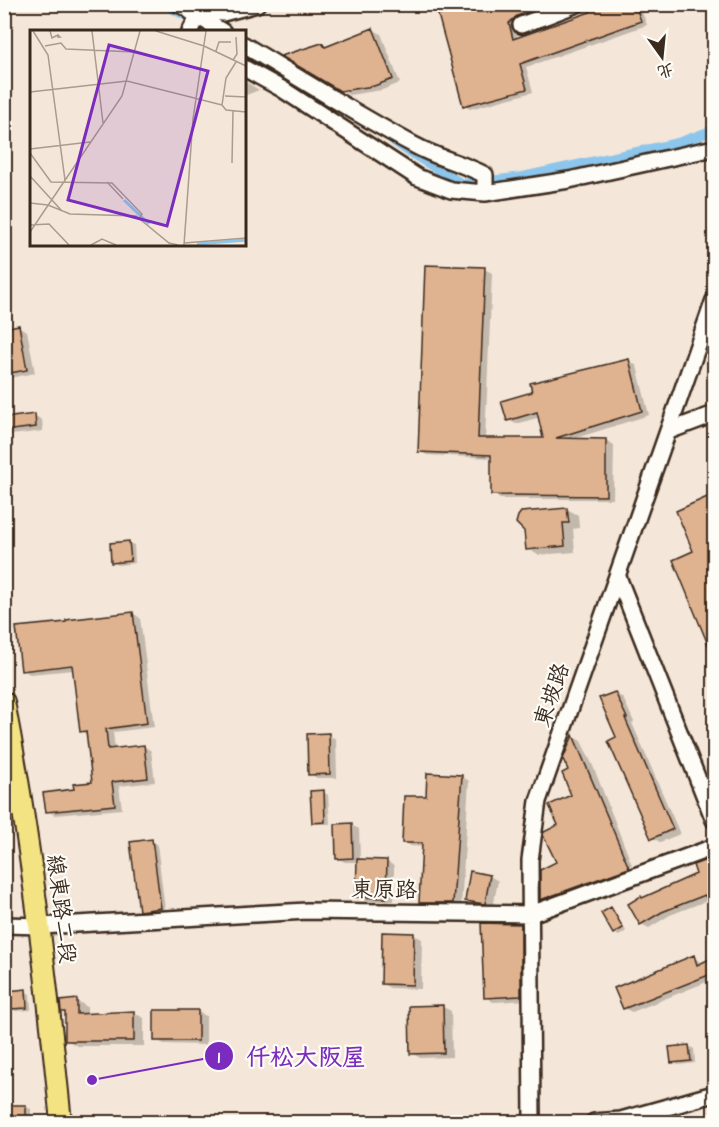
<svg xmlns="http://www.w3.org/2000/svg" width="719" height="1127" viewBox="0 0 719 1127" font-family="'Architects Daughter','LXGW WenKai TC',sans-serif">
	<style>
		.shadow { fill: #0003 }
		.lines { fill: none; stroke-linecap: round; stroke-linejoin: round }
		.canal { stroke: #8dc6ec; stroke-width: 10 }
		.building { fill: #dfb290; stroke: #3b2a1e; stroke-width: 1.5 }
		.minor-casing { stroke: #3b2a1e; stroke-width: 20 }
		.major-casing { stroke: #3b2a1e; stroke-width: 24 }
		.minor { stroke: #fdfcf7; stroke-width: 15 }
		.major { stroke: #f4e382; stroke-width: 20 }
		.labels { text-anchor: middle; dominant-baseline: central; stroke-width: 4.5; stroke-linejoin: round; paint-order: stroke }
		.street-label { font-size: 22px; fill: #3b2a1e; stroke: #fdfcf7 }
		.inset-river { fill: none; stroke: #8dc6ec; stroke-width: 3 }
		.inset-road { fill: none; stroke: #aa9b8e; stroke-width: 1.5 }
		.view { fill: #7b2cbf; fill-opacity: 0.15; stroke: #7b2cbf; stroke-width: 3 }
		.inset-edge { fill: none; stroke: #3b2a1e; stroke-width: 3 }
		.leader { fill: none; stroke: #7b2cbf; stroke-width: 2 }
		.callout-dot { fill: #7b2cbf; stroke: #fdfcf7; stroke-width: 2 }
		.mark-label { font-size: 18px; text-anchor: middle; font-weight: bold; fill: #fff }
		.callout-label { font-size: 24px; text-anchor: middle; font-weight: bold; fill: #7b2cbf; stroke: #fdfcf7; stroke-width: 4.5; stroke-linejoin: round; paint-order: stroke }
	</style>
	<rect width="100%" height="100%" fill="#f4e6d8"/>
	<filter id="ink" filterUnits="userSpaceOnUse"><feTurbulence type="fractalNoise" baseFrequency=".0167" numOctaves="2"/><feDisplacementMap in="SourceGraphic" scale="12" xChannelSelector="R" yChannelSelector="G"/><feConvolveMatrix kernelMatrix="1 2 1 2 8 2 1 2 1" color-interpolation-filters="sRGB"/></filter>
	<g filter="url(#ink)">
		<path class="shadow" d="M468,4h71l1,9 -25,14 3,12 74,-27 -3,-8h50l8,21 -121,42 7,25 -63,17 -6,-4z
			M373,29l8,5 19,49 -18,7 -33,5 -65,-39 38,-11 5,3z
			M244,78l2,4 13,8 -15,6z
			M484,269l8,4 -7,167h60l-5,-23 -24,7 -8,-4 26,-27 95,-32 8,5 12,49 -76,24 33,1 8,5 -1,54h-113l-7,-5v-36l-66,-3 -8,-4z
			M19,327l8,4 8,42 -31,6v-49z
			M34,415l8,5 1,11 -39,5v-17z
			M714,496v159l-39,-95 20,-8 -17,-40z
			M567,509l11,6 1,13 -6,1 2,23 -37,3 -10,-6 -2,-19z
			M129,543l5,2 1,18 -17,2 -5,-3z
			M133,613l7,5 14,109 -41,5 2,18 29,-4 7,5 4,31 -36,4 3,23 -67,6 -8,-4 28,-21 19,-7 -6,-48 -7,-4 -7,-61 -44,4 -8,-4 46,-47z
			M615,693l8,5 11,24 -2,1 48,111 -20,8 -7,-4 -35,-100z
			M328,735l8,4 1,39h-20l-7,-4z
			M574,737l7,4 12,25 39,99 -85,31v3l87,-31 1,4 -86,32 -7,-5 16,-36 2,-37 13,-30 -3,-25 -5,-12z
			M461,776l8,5 -8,126 -33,-1 -8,-4 4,-55 -13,-1 -7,-4z
			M323,792l5,3 2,29h-12l-5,-2z
			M351,825l8,4 1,32h26l8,5v35h-28l-8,-5v-34h-13l-8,-4z
			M152,841l5,3 8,66 -20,3 -5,-3z
			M714,858v43l-3,-2 -41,16 -21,13 -8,-4 2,-25 55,-24 -4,-9z
			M472,873l18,3 8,5 -5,26 -18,-3 -8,-4z
			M611,909l4,3 11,19 -7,5 -5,-3z
			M520,925l8,5 1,70 -36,2 -7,-5z
			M384,934l30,1 8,4 -1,50 -31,-1 -8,-4z
			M694,957l8,7 12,-5v20l-82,33 -8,-4z
			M25,991l5,3 1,16 -15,1 -5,-3z
			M77,1001l10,6v8l47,-2 10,5v28h-67l-10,-6 -1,-27z
			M443,1007l8,4 1,46 -32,1 -8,-5z
			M156,1012h42l8,4v29l-42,-1 -8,-4z
			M689,1046l5,3 1,14 -17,2 -5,-3z
			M4,1107h22l5,2v13l-27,-1z"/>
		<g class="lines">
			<path class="canal" d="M164,4l21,11
				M394,141l14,10 54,33 61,-7 155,-34 36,-13"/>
		</g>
		<path class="building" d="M462,4h71l1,6 -17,6 -8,7 4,16 77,-27 -3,-8h9l1,5 13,-5h25l6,17 -121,43 7,25 -64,17 -26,-95z
			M373,28l20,51 -19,7 -34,5 -59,-35 41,-13 3,4z
			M425,265l60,2 -7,171h65l-6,-26 -30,9 -6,-20 31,-9 -2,-9 99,-24 13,52 -86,27 50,1v57l-115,-1v-40l-73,-3z
			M19,325l8,45 -23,4v-46z
			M35,414l1,13 -32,4v-13z
			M714,494v165l-41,-99 20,-9 -17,-40z
			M567,508l2,15h-6l2,23 -39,4 -2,-19 -8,-8 2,-7 3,-4z
			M129,541l2,20 -20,2 -1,-20z
			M133,612l14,111 -41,6 2,20 36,-4 4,33 -36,4 3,23 -69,7 -3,-19 31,-4 -1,-5 19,-2 -6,-51 -6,1 -8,-67 -51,6 -5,-44 50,-5v-2z
			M615,692l12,26h-2l48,111 -22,10 -43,-98 8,-4 -17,-39z
			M329,733l1,41 -22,1 -1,-41z
			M573,735l56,133 -89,32v-30l16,-8 -13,-27 1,-3 14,-7 -9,-20 22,-10 -9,-22 6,-3 -5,-11z
			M427,773l35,2 -9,128h-34l3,-60h-20l2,-47h22z
			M324,790l1,32 -13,1 -2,-32z
			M352,823l1,35 -17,1 -1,-35z
			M152,839l9,69 -22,3 -9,-69z
			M714,857v38l-8,3 -1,-3 -43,17 -22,13 -12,-21 13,-8 1,2 54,-24 -3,-9z
			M357,859l30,1 -1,38 -30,-1z
			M470,871l20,4 -5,29 -20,-3z
			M611,907l12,21 -10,6 -12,-21z
			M481,923l40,1v72l-37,2z
			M382,932l32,1 -1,52 -32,-1z
			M694,955l3,10 17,-8v16l-91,36 -9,-21z
			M26,989l1,19 -17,1 -2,-18z
			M77,999v15l57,-3v30h-69v-29h-4l-1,-11z
			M443,1005l1,48 -34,1 -1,-48z
			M154,1010h44v31h-44z
			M689,1045l2,16 -20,2 -2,-16z
			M4,1105h22v16h-22z"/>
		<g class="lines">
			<g class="minor-casing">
				<path id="minor" d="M179,4l6,3 38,6 34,-9
					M190,11l33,21
					M546,16l31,-12
					M521,25l25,-9 -4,-12
					M190,32l8,-16
					M244,45c57,34 112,69 170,100 23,13 48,18 71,30v18
					M244,68l38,21 135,88 34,13 34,3 84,-13 145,-32
					M669,431l45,-17
					M618,577l96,243
					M4,925l37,1 266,-15 224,3 183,-67
					M532,1122l-2,-262 8,-59 176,-501
					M594,1122l27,-2 93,-26"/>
			</g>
			<g class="major-casing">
				<path id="major" d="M4,702c27,140 43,280 57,420"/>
			</g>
			<use href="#minor" class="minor"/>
			<use href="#major" class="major"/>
		</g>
	</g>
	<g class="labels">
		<g class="street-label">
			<text transform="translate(552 695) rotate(-71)">東坡路</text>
			<text transform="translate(384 890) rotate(1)">東原路</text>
			<text transform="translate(61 909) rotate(83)">線東路二段</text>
		</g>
	</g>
	<g transform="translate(30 30)">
		<rect width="216" height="216" fill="#f4e6d8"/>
		<path class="inset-river" d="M94,170l25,24M167,214l49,-4"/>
		<path class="inset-road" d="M3,1l15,24 17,125M20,1l2,7 6,-3 2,2h-3M62,1l11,92M126,1l48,15M15,16l16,-3 5,6 69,3M174,16l42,20M186,21l3,-9h12M203,30l4,-6 -1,-17M206,32l-10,16 -4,27 4,5 20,2M0,62l97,-11 95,24M195,66l21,1M0,119l60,-7M0,123l21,29 61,1 30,31 -2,3M202,133l1,-52M0,146l32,35M77,152l16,17M0,173l18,2 22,9 66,2 33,27 9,2M0,195l19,-1 20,21M0,202l92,-136 18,-65M154,213l62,-5M61,215l11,-6 14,6M154,215l9,-126 13,-88"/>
		<path class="view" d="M79,15l99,26 -41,155 -99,-26z"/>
		<rect width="216" height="216" class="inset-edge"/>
	</g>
	<path class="leader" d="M92 1080L219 1056"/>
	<g class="callout-dot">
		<circle cx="92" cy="1080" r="6"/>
		<circle cx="219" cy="1056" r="15"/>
	</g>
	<g class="mark-label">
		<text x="219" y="1063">1</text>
	</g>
	<g class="callout-label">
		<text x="306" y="1065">仟松大阪屋</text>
	</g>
	<rect width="719" height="1127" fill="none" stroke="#fdfcf7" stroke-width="24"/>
	<rect x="12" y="12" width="695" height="1103" fill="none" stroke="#3b2a1e" stroke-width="2" filter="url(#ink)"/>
	<g transform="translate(662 57) rotate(165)" stroke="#fdfcf7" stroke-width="4.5" paint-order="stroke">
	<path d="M0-4.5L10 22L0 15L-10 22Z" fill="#3b2a1e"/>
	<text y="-9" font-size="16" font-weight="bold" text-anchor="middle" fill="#3b2a1e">北</text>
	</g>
</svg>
